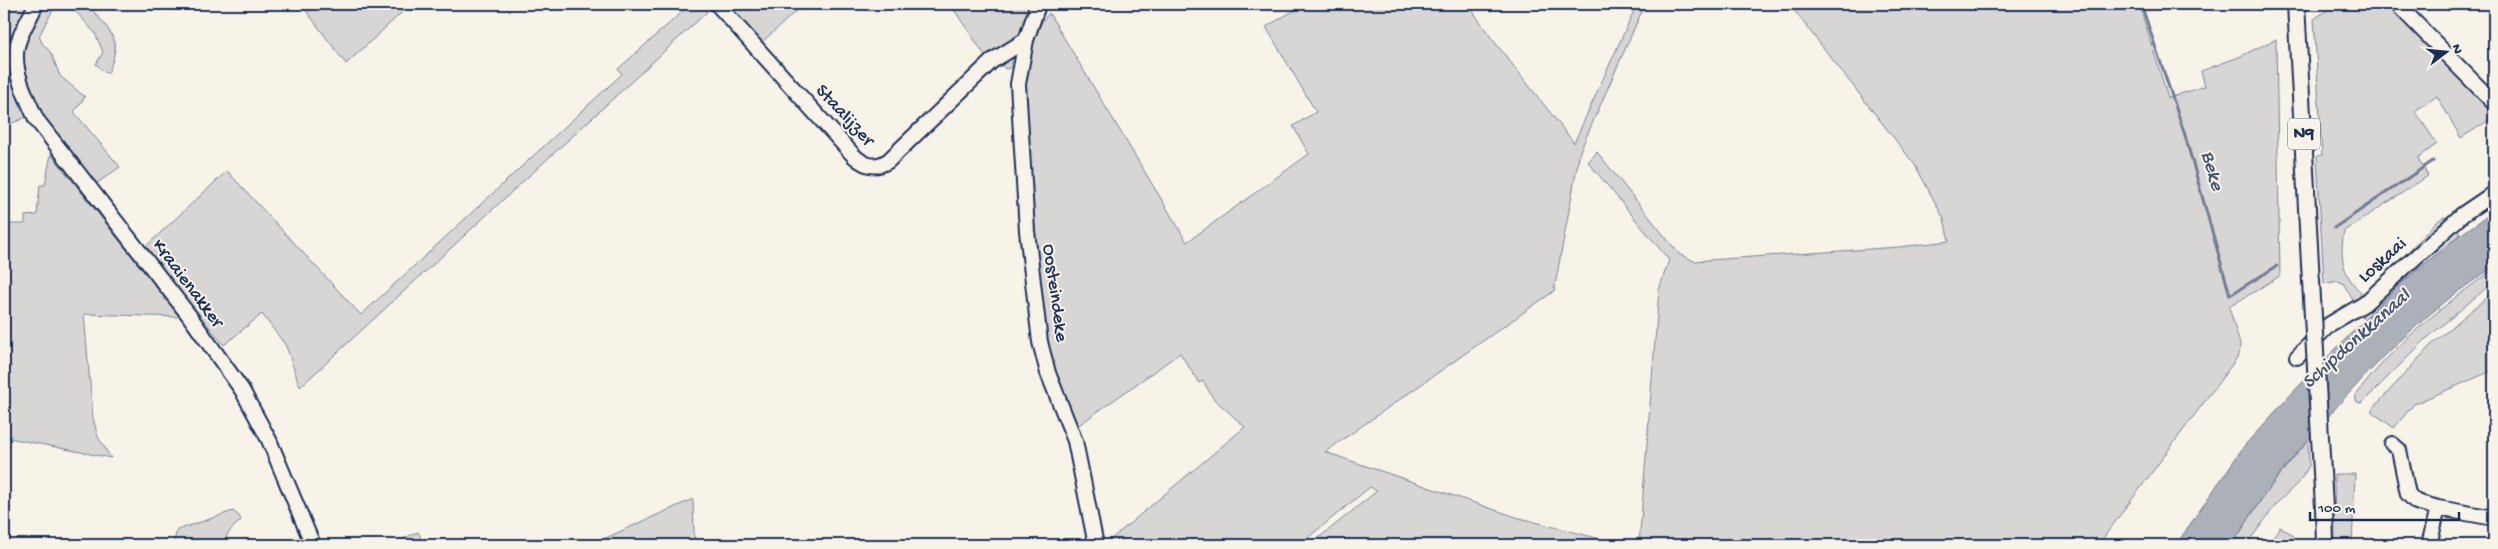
<svg xmlns="http://www.w3.org/2000/svg" width="2498" height="549" viewBox="0 0 2498 549" font-family="'Gochi Hand',sans-serif">
	<style>
		.green { fill: #d7d6d4; stroke: #798299 }
		.water { fill: #acb0b9; stroke: #727c95 }
		.lines { fill: none; stroke-linecap: round; stroke-linejoin: round }
		.stream { stroke: #727c95; stroke-width: 3 }
		.minor-casing { stroke: #1b2f5e; stroke-width: 18 }
		.major-casing { stroke: #1b2f5e; stroke-width: 20 }
		.minor { stroke: #f7f3e8; stroke-width: 14 }
		.major { stroke: #f7f3e8; stroke-width: 16 }
		.major-bridge-casing { stroke: #1b2f5e; stroke-width: 20; stroke-linecap: butt }
		.major-bridge { stroke: #f7f3e8; stroke-width: 16 }
		.labels { text-anchor: middle; dominant-baseline: central; stroke-width: 4; stroke-linejoin: round; paint-order: stroke }
		.shield { fill: #f7f3e8; stroke: #5d6a87; stroke-width: 1 }
		.shield-label { font-size: 18px; font-weight: bold; fill: #1b2f5e }
		.street-label { font-size: 19px; fill: #1b2f5e; stroke: #f7f3e8 }
		.water-label { font-size: 20px; font-style: italic; fill: #465679; stroke: #f7f3e8 }
	</style>
	<rect width="100%" height="100%" fill="#f7f3e8"/>
	<filter id="ink" filterUnits="userSpaceOnUse"><feTurbulence type="fractalNoise" baseFrequency=".02" numOctaves="2"/><feDisplacementMap in="SourceGraphic" scale="10" xChannelSelector="R" yChannelSelector="G"/><feConvolveMatrix kernelMatrix="1 2 1 2 8 2 1 2 1" color-interpolation-filters="sRGB"/></filter>
	<g filter="url(#ink)">
		<path class="green" d="M4,4h27l-19,41 -8,3z
			M43,4h13l-17,32 3,7 9,10 9,23 25,21 -11,15 46,55 -27,19c-22,-32 -76,-95 -69,-136 3,-16 12,-31 19,-46z
			M69,4h19c21,28 36,33 20,69l-4,-1 -8,-8 7,-12 -8,-19z
			M301,4h110l-65,60z
			M691,4h9l7,8 -407,375 -14,-41 -24,-32 -38,31 -80,-97 83,-77 134,144 261,-241 -4,-5z
			M725,4h79l-44,40z
			M950,4h80c-2,21 -8,31 -23,45l6,8 -3,11 -5,1 -11,-14 -6,5z
			M1305,4h163l22,32 84,107 63,-139h8l-65,147 -26,140 -229,161 191,65 107,28h-313l67,-54 -7,-4 -71,58h-195l141,-118 -32,-29 -10,-17 -4,2 -19,-30 -104,74 -30,-81 -12,-99 -10,-163 11,-46 6,-15 8,-10 138,229 122,-88 -16,-28 23,-14 -50,-85z
			M1789,4h350l29,94 37,-12 -4,-15 38,-14 37,-18 4,237 -51,31 11,37 -1,11 -141,190h-459l20,-255 10,-30 -81,-98 9,-10 82,102 15,7 205,-14 50,-6 -5,-22 -29,-54z
			M2336,4h52l106,106v7l-33,21 -24,-42 -22,15 22,33 -19,14 10,18 -84,55c-5,27 -1,48 22,65l70,-74 8,-5 11,6 5,12 -62,51 -34,33 -21,-36 -6,-2 -13,3 -7,-128 5,-1 -8,-136z
			M4,63l5,7 18,47 -22,9v9h-1z
			M51,154l129,163 -96,-3 9,104 5,19 13,21 -107,-21v-213h21v-8l12,-1 3,-30h5z
			M2494,269v18l-3,-3 -65,55 -60,60 -5,4 -4,-1 -2,-5c35,-50 89,-92 139,-128z
			M2494,291v79l-80,34 -20,24 -23,-17 59,-65z
			M2308,440l1,26 -10,16 -21,20 -32,43h-14l35,-54z
			M2334,474h21l-3,71h-17z
			M693,499l1,35 2,11h-106z
			M233,511l6,5 2,4c-8,8 -16,13 -16,25h-52l4,-15z
			M2280,527l12,7 6,11h-31z
			M418,532l6,13h-35z"/>
		<path class="water" d="M2494,211v56c-62,39 -112,89 -161,144 -22,26 -46,52 -66,80 -12,17 -23,36 -35,54h-56l68,-99 53,-58 101,-102 62,-51z"/>
		<g class="lines">
			<path class="stream" d="M2141,4l43,128 46,163 47,-29
				M2334,228l99,-67"/>
			<g class="minor-casing">
				<path id="minor" d="M36,4c-6,15 -20,34 -20,51 -1,22 12,45 20,64l152,195 54,76 27,50 44,105
					M717,4l137,152c11,10 21,13 34,5l104,-100 34,-21
					M1035,4l2,4 -11,32 -8,44 9,147 13,111 8,31 27,68 21,104
					M2397,4l97,99
					M2297,357l33,-33 34,-20 99,-90 31,-21
					M2392,444l7,6 9,44 8,8 22,6 56,10
					M2429,545l9,-37"/>
			</g>
			<g class="major-casing">
				<path id="major" d="M2296,4l14,260
					M2324,507l1,38"/>
			</g>
			<use href="#minor" class="minor"/>
			<use href="#major" class="major"/>
			<g class="major-bridge-casing">
				<path id="major-bridge" d="M2310,264l14,243"/>
			</g>
			<use href="#major-bridge" class="major-bridge"/>
		</g>
	</g>
	<g class="labels">
		<rect class="shield" x="2288" y="118.5" width="32" height="31" rx="4"/>
		<g class="shield-label">
			<text x="2304" y="134">N9</text>
		</g>
		<g class="street-label">
			<text transform="translate(844 116) rotate(47)">Staalijzer</text>
			<text transform="translate(2383 261) rotate(-42)">Loskaai</text>
			<text transform="translate(187 284) rotate(53)">Kraaienakker</text>
			<text transform="translate(1054 293) rotate(82)">Oosteindeke</text>
		</g>
		<g class="water-label">
			<text transform="translate(2211 171) rotate(74)">Beke</text>
			<text transform="translate(2357 340) rotate(-42)">Schipdonkkanaal</text>
		</g>
	</g>
	<rect width="2498" height="549" fill="none" stroke="#f7f3e8" stroke-width="20"/>
	<rect x="10" y="10" width="2478" height="529" fill="none" stroke="#1b2f5e" stroke-width="2" filter="url(#ink)"/>
	<g transform="translate(2446 52) rotate(74)" stroke="#f7f3e8" stroke-width="4" paint-order="stroke">
	<path d="M0-4L9 19L0 12L-9 19Z" fill="#1b2f5e"/>
	<text y="-8" font-size="14" font-weight="bold" text-anchor="middle" fill="#1b2f5e">N</text>
	</g>
	<path d="M2310 512v8h149v-8" fill="none" stroke="#1b2f5e" stroke-width="2.5"/>
	<text x="2318" y="512" font-size="15" fill="#1b2f5e" stroke="#f7f3e8" stroke-width="4" paint-order="stroke">100 m</text>
</svg>
